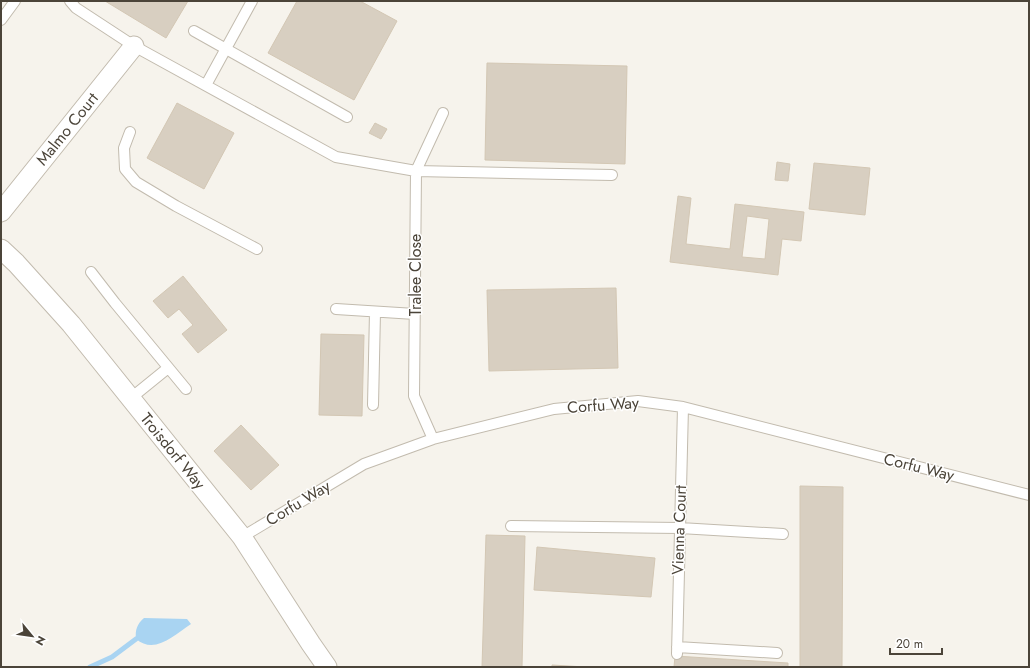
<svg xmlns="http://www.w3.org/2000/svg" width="1030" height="668" viewBox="0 0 1030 668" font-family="Jost,sans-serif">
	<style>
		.water { fill: #a9d4f2 }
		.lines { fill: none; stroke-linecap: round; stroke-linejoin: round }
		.stream { stroke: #a9d4f2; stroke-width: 5 }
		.building { fill: #d8cfc1; stroke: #d3c7b4; fill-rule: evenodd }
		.service-casing { stroke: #c2bbae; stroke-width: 12 }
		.minor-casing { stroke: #c2bbae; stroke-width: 21 }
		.service { stroke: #fff; stroke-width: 10 }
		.minor { stroke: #fff; stroke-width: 19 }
		.labels { text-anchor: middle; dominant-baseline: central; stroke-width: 3; stroke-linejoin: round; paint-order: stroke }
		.street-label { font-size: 16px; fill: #4b4439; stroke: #fff }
	</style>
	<rect width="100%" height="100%" fill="#f6f3ec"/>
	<path class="water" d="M144,618l43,1 4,5c-17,11 -36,31 -55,15 -1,-9 1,-15 8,-21z"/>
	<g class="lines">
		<path class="stream" d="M90,667l22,-10 24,-18"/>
	</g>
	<path class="building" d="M105,1h83l-22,37z
		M297,1h63l37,20 -43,79 -86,-47z
		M487,63l140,3 -2,98 -140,-4z
		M177,103l57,30 -30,56 -57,-31z
		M375,123l12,6 -6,10 -12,-6z
		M777,162l13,2 -2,17 -13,-1z
		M814,163l56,5 -5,47 -56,-6z
		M678,196l13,2 -5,46 44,5 5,-45 69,8 -3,29 -19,-2 -4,36 -108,-13zM747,216l22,3 -4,40 -23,-2z
		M183,276l44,54 -29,23 -16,-19 11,-9 -14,-16 -11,9 -15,-17z
		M616,288l2,80 -129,3 -2,-81z
		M321,334l43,1 -2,81 -43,-1z
		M241,425l38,40 -28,25 -37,-39z
		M800,486l43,1 -1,180h-42z
		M486,535l39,1 -3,131h-40z
		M537,547l118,11 -4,39 -117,-7z
		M675,656l113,7v4h-114z
		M552,665l33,2h-33z"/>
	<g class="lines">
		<g class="service-casing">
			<path id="service" d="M70,1l6,7 58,38 202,111 80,14 196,4
				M1,20l14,-19
				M194,31l153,86
				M206,85l46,-84
				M130,132l-6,16 1,21 11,13 40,24 81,43
				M91,272l24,31 71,86
				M336,309l79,5
				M131,398l37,-30
				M373,405l2,-93
				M433,439l-19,-43 2,-225 27,-58
				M511,526l169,2 103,6
				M242,537l122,-73 69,-25 121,-30 84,-8 45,6 346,88
				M677,647l100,6
				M677,654l6,-247"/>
		</g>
		<g class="minor-casing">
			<path id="minor" d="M1,212l133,-166
				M1,249l15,14 55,61 171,213 69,107 16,23"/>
		</g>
		<use href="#service" class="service"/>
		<use href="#minor" class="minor"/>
	</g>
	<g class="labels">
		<g class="street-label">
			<text transform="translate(67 129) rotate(-51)">Malmo Court</text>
			<text transform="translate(415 275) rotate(-90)">Tralee Close</text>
			<text transform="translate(603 405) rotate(-4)">Corfu Way</text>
			<text transform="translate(173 451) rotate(51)">Troisdorf Way</text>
			<text transform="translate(919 467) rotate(14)">Corfu Way</text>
			<text transform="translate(298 503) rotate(-31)">Corfu Way</text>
			<text transform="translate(679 530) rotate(-88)">Vienna Court</text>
		</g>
	</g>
	<rect width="1030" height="668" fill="none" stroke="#4b4439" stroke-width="4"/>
	<g transform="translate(32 636) rotate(119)" stroke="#ffffff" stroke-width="3" paint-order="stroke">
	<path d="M0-3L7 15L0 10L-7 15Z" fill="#4b4439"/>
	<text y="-6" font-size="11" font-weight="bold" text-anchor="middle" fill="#4b4439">N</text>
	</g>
	<path d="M890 648v6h52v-6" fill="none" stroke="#4b4439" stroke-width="2"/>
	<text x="896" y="648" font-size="12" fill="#4b4439" stroke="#ffffff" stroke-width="3" paint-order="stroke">20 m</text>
</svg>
